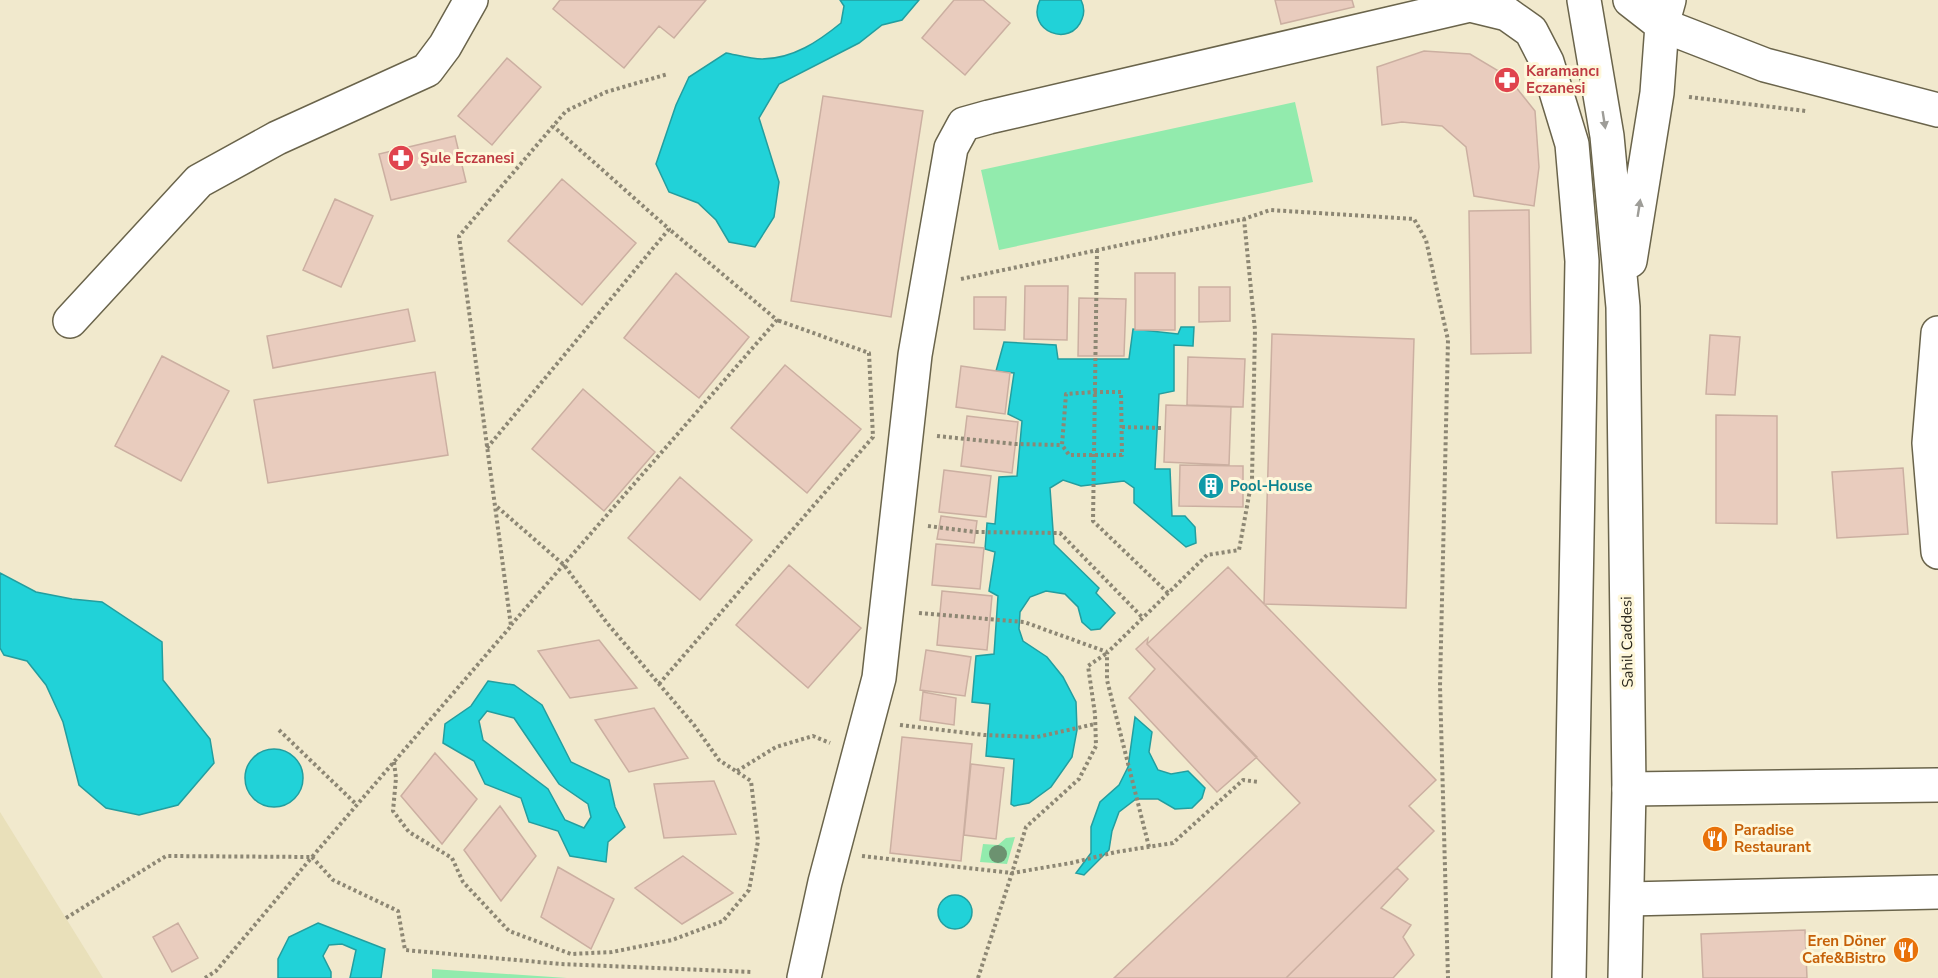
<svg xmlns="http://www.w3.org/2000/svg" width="1938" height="978" viewBox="0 0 1938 978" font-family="'Nunito Sans',sans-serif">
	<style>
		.green { fill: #92ebad }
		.sand { fill: #e9e0ba }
		.water { fill: #21d2d8; stroke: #239e9f; stroke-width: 1.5; fill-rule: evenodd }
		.building { fill: #e9ccbe; stroke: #cbafa1; stroke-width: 1.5 }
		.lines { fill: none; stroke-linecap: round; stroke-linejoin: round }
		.street-casing { stroke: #6a644b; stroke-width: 36 }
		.secondary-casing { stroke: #6a644b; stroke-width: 36 }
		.path { stroke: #8d8774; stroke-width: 4; stroke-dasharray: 3 3; stroke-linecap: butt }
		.street { stroke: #fff; stroke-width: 33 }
		.secondary { stroke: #fff; stroke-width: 33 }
		.tree { fill: #6c9270 }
		.oneway { fill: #9e9d98 }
		.labels { text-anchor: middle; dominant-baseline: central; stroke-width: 6; stroke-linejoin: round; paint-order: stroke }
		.health-label { font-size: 15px; font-weight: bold; fill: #be3a42; stroke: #fef7da; text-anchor: start }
		.culture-label { font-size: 15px; font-weight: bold; fill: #0d838f; stroke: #fef7da; text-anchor: start }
		.street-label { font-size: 15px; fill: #28251b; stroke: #fef7da }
		.food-label { font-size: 15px; font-weight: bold; fill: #c56008; stroke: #fef7da; text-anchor: start }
	</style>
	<rect width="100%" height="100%" fill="#f1e9cd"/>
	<path class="green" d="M1295,102l18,80 -314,68 -18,-80z
		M1015,837l-8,27 -27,-2 3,-18 15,1 8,-7z
		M432,969l135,9h-135z"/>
	<path class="sand" d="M0,812l103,166h-103z"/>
	<path class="water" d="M840,0h79l-17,20 -20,5 -23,18 -80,41 -20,34 20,64 -5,35 -19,30 -26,-5 -13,-22 -18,-17 -29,-11 -13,-28 20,-59 13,-28 37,-24c11,2 25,6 36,6 31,0 57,-18 79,-36l3,-17z
		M1040,0h41c3,6 4,12 1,19 -11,30 -57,12 -42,-19z
		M1181,327h13l-1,19 -19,-1v46l-15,3 -4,75h15l2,47h13l10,11 1,16 -10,4 -52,-44v-15l-10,-7 -43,5 -18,-6 -13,8 4,56 45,44 -3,5 19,20 -15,16 -9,1 -9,-8 -4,-15 -13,-13 -19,-3 -16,6 -10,15 -1,17 4,12 24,16 16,20 13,25 1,28 -5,27 -21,30 -22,16 -15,3 -3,-2 3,-45 -28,-3 4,-52 -18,-2 4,-46 18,-2 4,-58 -9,-5 6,-39 -10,-3 2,-26 8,1 4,-47 18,-1 5,-55 -14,-7 6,-41 -18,-2 8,-29 52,3 2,14h71l4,-30 45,5z
		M0,573l36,19 36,7 30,3 60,40 1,38 47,59 4,24 -36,42 -39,10 -33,-7 -27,-23 -16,-63 -17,-37 -19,-24 -23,-6 -4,-7z
		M488,681l26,4 28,20 29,57 38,18 6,27 10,20 -17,15 -2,20 -36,-6 -12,-25 -29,-9 -8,-24 -36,-14 -11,-23 -31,-18 2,-19 26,-18zM487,711l27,7 45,66 29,20 3,13 -7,11 -19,-8 -17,-31 -65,-49 -4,-19z
		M1135,717l17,15 -3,20 9,18 13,4 17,-3 17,17 -3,10 -10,10 -17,1 -17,-10h-22l-17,13 -7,19 -3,19 -25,25 -8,-2 15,-20v-26l9,-25 19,-17 9,-18z
		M245 778a29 29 0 1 1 58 0a29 29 0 1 1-58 0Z
		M938 912a17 17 0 1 1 34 0a17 17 0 1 1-34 0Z
		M318,923l67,26 -4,29h-31l6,-28 -14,-6 -13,1 -6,11 8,16v6h-53v-19l11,-22z"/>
	<path class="building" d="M560,0h146l-32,38 -15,-12 -35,42 -71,-59z
		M954,0h29l27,23 -45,52 -43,-37z
		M1275,0h77l2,7 -73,17z
		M1424,51l46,3 37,22 28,35 4,56 -5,39 -60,-10 -8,-49 -24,-21 -40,-4 -20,3 -5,-58z
		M507,58l34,29 -49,58 -34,-29z
		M823,96l100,15 -32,206 -100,-16z
		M455,136l11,46 -75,18 -12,-46z
		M562,179l74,64 -54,62 -74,-64z
		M335,199l38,17 -32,71 -38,-17z
		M1529,210l2,143 -60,1 -2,-143z
		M676,273l73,64 -50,61 -75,-60z
		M1135,273h40v57h-40z
		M1025,286h43l-1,54 -43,-1z
		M1199,287h31v34l-31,1z
		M974,297h32l-1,33 -31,-1z
		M1079,298l47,1 -2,57h-46z
		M408,309l7,32 -142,27 -6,-32z
		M1272,334l142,5 -8,269 -142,-4z
		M1710,335l30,2 -5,58 -29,-1z
		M162,356l67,35 -48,90 -66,-35z
		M1188,357l57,2 -2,48 -56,-2z
		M785,365l76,64 -54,64 -76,-65z
		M961,366l49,7 -5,41 -49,-7z
		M435,372l13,83 -180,28 -14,-83z
		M583,389l72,63 -51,59 -72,-62z
		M1166,405l65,2 -2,58 -65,-3z
		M1716,415l61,1v108l-61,-1z
		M967,416l51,6 -6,51 -51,-7z
		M1180,465l63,1v41l-64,-1z
		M1903,468l5,66 -71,4 -5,-66z
		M944,470l47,6 -5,41 -47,-5z
		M680,477l72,63 -52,60 -72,-62z
		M941,516l36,5 -3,22 -37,-4z
		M936,544l48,4 -4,41 -48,-4z
		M789,565l72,63 -53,60 -72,-63z
		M1228,567l208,213 -27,26 25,25 -148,147h-172l186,-175 -153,-159z
		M942,591l50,5 -5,54 -50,-5z
		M1148,638l-1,6 110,113 -40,35 -88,-94 26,-29 -19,-20z
		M599,640l38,48 -67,10 -32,-47z
		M926,650l45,7 -6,39 -45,-6z
		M923,692l33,6 -2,27 -34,-5z
		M654,708l34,50 -59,14 -34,-52z
		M902,737l70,7 -11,117 -71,-8z
		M435,753l42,46 -35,45 -41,-48z
		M971,764l33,4 -8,71 -32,-4z
		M714,781l22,53 -72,4 -10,-54z
		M500,806l36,50 -35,45 -37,-51z
		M683,856l50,37 -51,31 -47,-36z
		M558,867l56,32 -23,50 -50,-32z
		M1397,868l11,11 -27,29 30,17 -8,12 11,18 -21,23h-107z
		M178,923l20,35 -26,14 -19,-35z
		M1805,930l2,48h-104l-2,-44z"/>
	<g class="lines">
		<g class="street-casing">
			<path id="street" d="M1662,25l103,40 173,45
				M70,321l129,-140 78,-43 150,-68 18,-24 26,-46
				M1938,333l-9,110 9,109
				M1629,789l309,-4
				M1628,899l310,-7
				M804,978l21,-96 54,-204 36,-323 36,-207 13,-24 25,-7 481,-112 37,9 24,17 16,31 25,82 10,117 -13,717"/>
		</g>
		<g class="secondary-casing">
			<path id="secondary" d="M1584,0l23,136 16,171 6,482 -4,189
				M1630,0l32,25
				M1630,261l27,-168 5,-68 7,-25"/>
		</g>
		<path class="path" d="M1689,97l117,14
			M1097,250l-4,271 75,72
			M961,279l283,-60 26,-9 144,9 12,21 22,100 -8,346 8,292
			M1094,392h27l1,63h-53l-7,-10 4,-51z
			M1122,427l40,1
			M937,436l78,8 47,1
			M487,448l182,-219 -116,-103
			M928,526l47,6 85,1 83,85
			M919,613l105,9 83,30
			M511,625l266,-305 -108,-91
			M659,684l214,-247 -4,-84 -92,-33
			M900,725l84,10 53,2 58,-13
			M279,730l78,75
			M394,762l2,16 -3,33 16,21 43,26 11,24 46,49 62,23 41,-2 60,-12 51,-19 26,-31 9,-49 -7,-60 -32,-21 -25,-35 -87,-102 -43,-58 -69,-60
			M737,771l39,-24 37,-11 17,7
			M1149,847l-42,-167v-27l100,-98 32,-5 13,-71 3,-149 -11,-111
			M862,856l150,17 59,-10 45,-11 57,-9 70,-63 16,2
			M66,918l100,-62 146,1 199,-231 -52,-390 107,-125 40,-19 62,-18
			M205,978l11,-7 96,-114 21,23 65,31 7,39 156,14 190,8
			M978,978l34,-105 14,-46 53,-48 17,-33 -1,-32 -7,-48 19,-13"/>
		<use href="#street" class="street"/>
		<use href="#secondary" class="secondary"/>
	</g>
	<circle class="tree" cx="998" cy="854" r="9"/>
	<defs><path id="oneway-solid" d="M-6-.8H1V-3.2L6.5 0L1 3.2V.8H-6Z" transform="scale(1.5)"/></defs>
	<g class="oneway">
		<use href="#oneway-solid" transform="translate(1604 120) rotate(81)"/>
		<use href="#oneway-solid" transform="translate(1639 208) rotate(-81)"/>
	</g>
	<defs>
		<g id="pharmacy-disc" transform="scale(1.35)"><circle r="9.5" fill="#e0444e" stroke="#fef7da"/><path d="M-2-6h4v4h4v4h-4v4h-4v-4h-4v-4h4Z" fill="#fff"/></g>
		<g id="building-disc" transform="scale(1.35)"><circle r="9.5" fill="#0f9aa8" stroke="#fef7da"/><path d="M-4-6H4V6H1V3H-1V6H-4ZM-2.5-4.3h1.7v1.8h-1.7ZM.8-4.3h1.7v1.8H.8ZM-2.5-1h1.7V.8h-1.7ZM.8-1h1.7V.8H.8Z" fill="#fff"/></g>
		<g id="restaurant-disc" transform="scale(1.35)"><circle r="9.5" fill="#e8710a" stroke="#fef7da"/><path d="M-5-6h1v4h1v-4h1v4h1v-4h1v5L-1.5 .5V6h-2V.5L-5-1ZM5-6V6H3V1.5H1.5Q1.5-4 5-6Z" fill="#fff"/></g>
	</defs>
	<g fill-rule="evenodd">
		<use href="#pharmacy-disc" x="1507" y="80"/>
		<use href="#pharmacy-disc" x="401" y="158"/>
		<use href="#building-disc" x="1211" y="486"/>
		<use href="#restaurant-disc" x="1715" y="839"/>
		<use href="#restaurant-disc" x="1906" y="950"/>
	</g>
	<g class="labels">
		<g class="health-label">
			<text x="1526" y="71">Karamancı<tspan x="1526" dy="17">Eczanesi</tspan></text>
			<text x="420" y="158">Şule Eczanesi</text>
		</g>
		<g class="culture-label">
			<text x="1230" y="486">Pool-House</text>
		</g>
		<g class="street-label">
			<text transform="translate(1627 642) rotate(-91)">Sahil Caddesi</text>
		</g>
		<g class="food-label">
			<text x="1734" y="830">Paradise<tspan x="1734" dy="17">Restaurant</tspan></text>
			<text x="1886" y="941" text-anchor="end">Eren Döner<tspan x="1886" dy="17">Cafe&amp;Bistro</tspan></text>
		</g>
	</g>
</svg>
